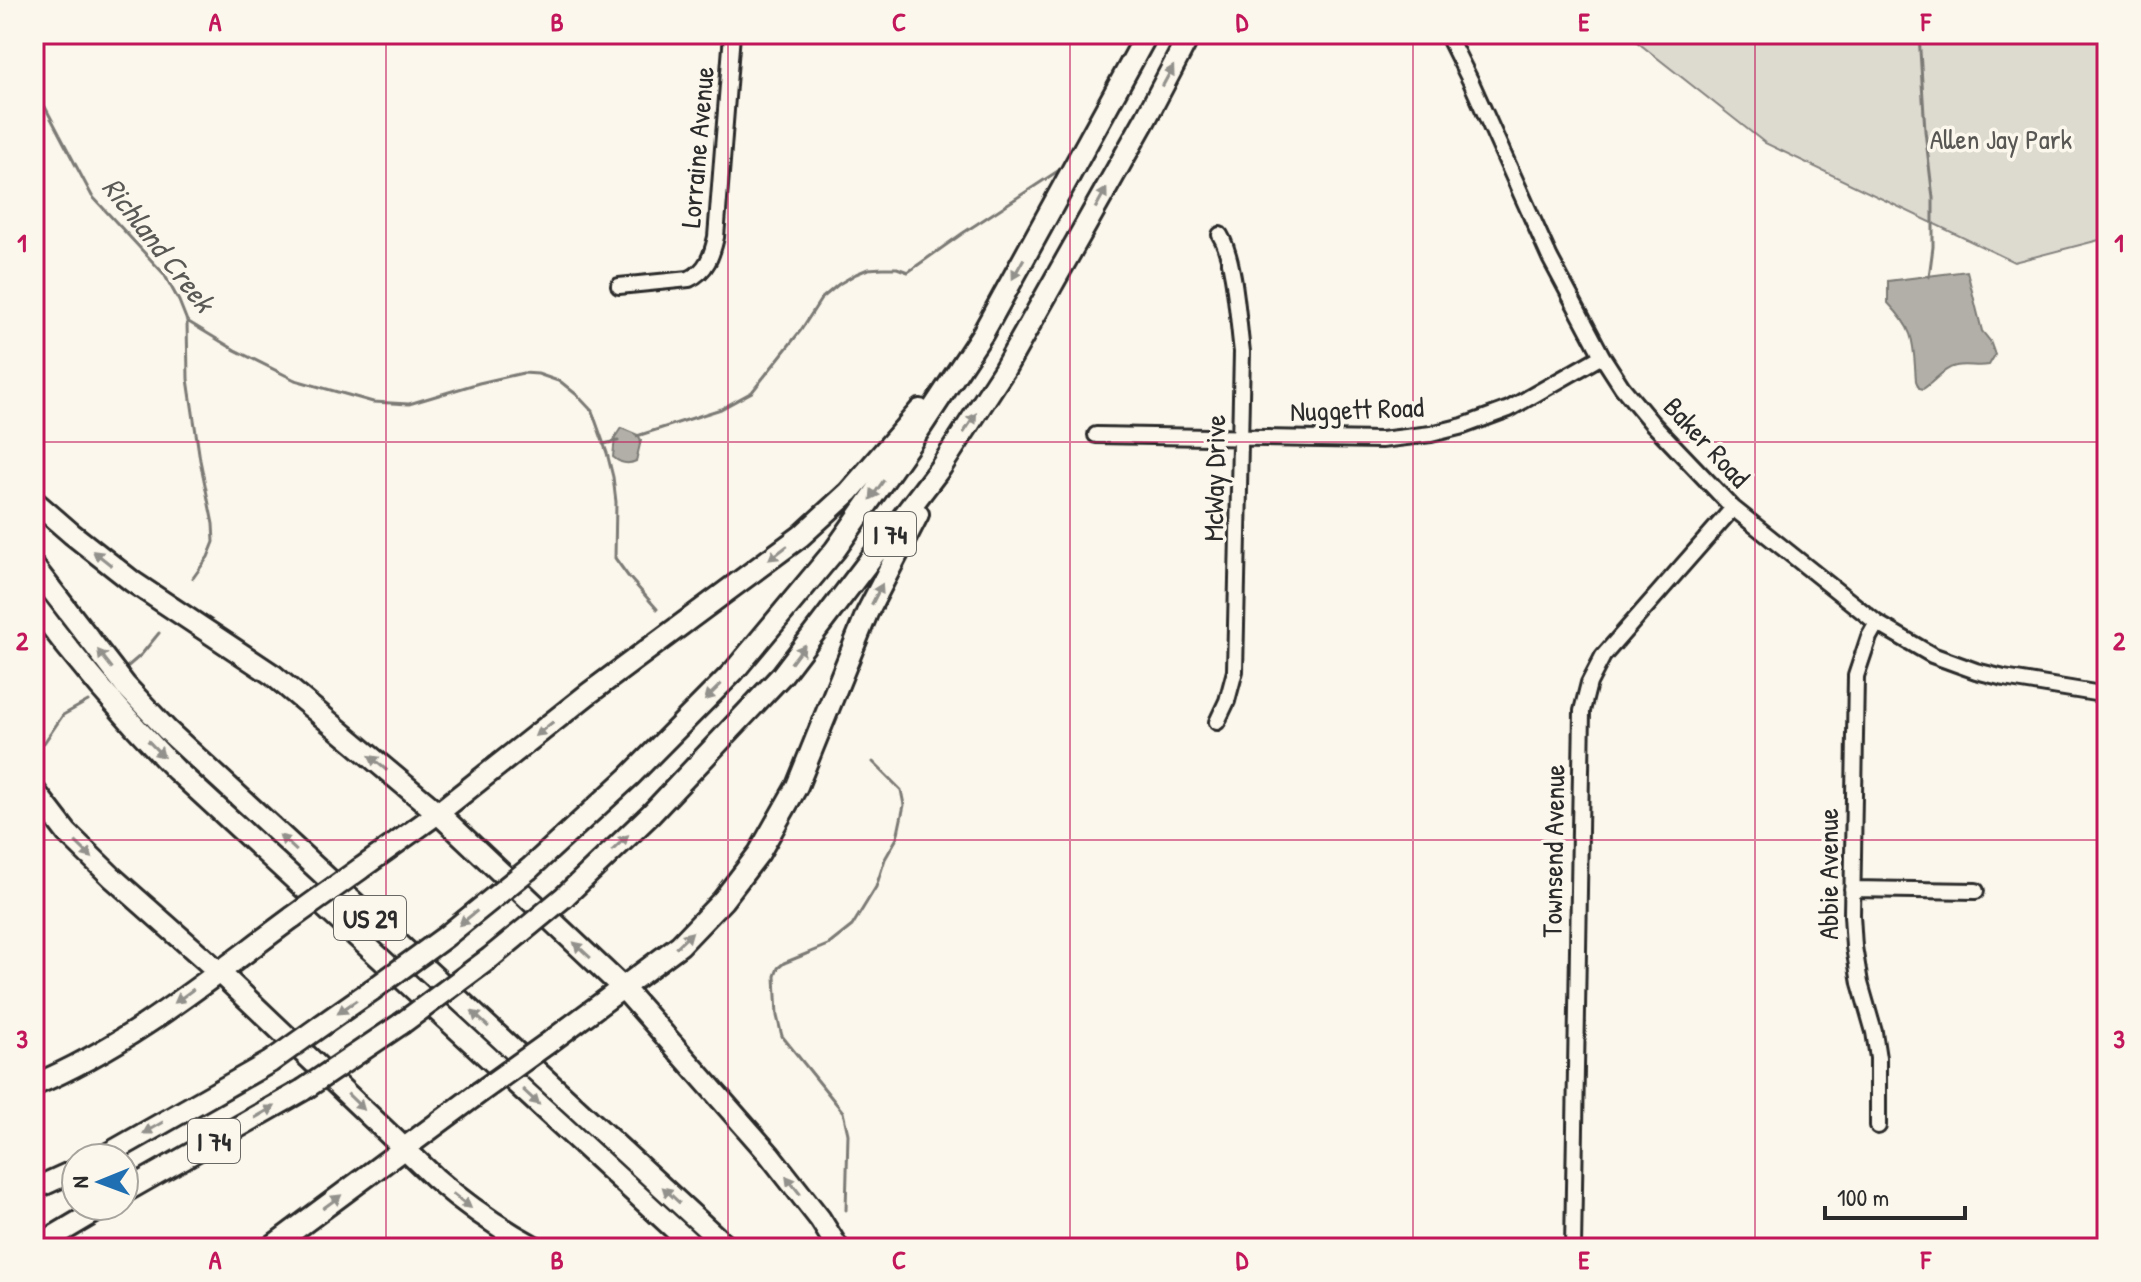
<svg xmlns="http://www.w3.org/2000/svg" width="2141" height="1282" viewBox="0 0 2141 1282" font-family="'Patrick Hand',sans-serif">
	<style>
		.green { fill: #dddad0; stroke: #84827e; stroke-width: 2 }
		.water { fill: #b1afa7; stroke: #7b7a75; stroke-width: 2 }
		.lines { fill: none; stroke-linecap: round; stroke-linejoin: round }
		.stream { stroke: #7b7a75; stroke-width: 3 }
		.minor-casing { stroke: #2b2b2b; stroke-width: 20 }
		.highway-casing { stroke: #2b2b2b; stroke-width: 26 }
		.minor { stroke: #fbf7ec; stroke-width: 14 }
		.highway { stroke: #fbf7ec; stroke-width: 20 }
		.highway-bridge-casing { stroke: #2b2b2b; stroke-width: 26; stroke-linecap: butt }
		.highway-bridge { stroke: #fbf7ec; stroke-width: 20 }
		.oneway { fill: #93918c }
		.grid { fill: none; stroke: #c2185b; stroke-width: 2; stroke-opacity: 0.55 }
		.labels { text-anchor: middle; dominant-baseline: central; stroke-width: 7; stroke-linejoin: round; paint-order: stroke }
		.shield { fill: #fbf7ec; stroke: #696865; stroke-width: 2 }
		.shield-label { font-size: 26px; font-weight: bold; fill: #2b2b2b }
		.park-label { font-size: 28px; fill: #585754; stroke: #fbf7ec }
		.street-label { font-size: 28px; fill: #2b2b2b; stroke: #fbf7ec }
		.water-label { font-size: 30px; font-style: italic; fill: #5a5956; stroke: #fbf7ec }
		.neatline { fill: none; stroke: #c2185b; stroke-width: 3 }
		.grid-label { font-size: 26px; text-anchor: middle; font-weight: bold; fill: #c2185b }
	</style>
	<rect width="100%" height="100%" fill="#fbf7ec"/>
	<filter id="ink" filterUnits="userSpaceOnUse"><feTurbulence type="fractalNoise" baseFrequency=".0125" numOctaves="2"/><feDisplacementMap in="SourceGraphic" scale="16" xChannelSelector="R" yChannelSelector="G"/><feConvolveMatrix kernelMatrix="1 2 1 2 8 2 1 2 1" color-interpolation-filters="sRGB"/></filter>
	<g filter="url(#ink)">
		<path class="green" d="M1627,34h480v204l-93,24 -249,-119z"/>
		<path class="water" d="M1967,271l15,60 8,10 5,14 -6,10c-11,2 -23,-1 -33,1 -12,2 -22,16 -33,23l-4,-1 -3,-7c-3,-39 0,-49 -28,-78v-22z
			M621,428l17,7 3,5 -5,21c-8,4 -16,2 -23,-4l2,-20z"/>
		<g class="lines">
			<path class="stream" d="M1919,34l6,97 8,67v49l-4,30
				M34,86l58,110 72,78 15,27 8,20 48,29 60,30 78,22 36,2 70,-21 44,-10 15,1 23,8 16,13 15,16 15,42 6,24 3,25 -1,56 13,18 29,33
				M187,321l1,58 12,81 13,64 1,18 -6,15 -15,21
				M637,436l84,-27 31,-17 49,-62 20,-31 18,-15 17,-10 12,-5 15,-1h14l11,4 55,-39 101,-66
				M603,444l15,-3
				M127,667l14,-12 18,-22
				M44,743l19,-28 25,-14
				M846,1210l2,-76 -5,-22 -61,-76 -5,-20 -2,-40 3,-8 6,-5 44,-18 24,-19 24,-39 9,-28 12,-21 7,-33 -3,-15 -28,-28"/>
			<g class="minor-casing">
				<path id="minor" d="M1447,34l24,48 79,176 52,98 20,31 29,35 82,86 144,115 55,32 44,16 28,7 103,17
					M619,286l70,-7c18,-8 23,-24 27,-42l16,-203
					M1096,435l285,5 50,-6 32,-8 46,-17 93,-53
					M1877,623l-8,14 -13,39 -4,239 2,32 6,36 14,49 4,26v68
					M1217,722l10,-21 8,-30 7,-319c-4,-30 -7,-93 -22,-117
					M1852,889l124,2
					M1573,1248l9,-537 7,-28 14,-27 130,-148"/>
			</g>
			<g class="highway-casing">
				<path id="highway" d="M34,501l38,33 61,48 140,93 165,138 186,176 145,165 51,65 18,29
					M34,567l91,118 42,45 561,518
					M34,604c44,59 91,114 142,166l519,478
					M34,790l33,43 46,45 105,93 217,207c32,28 64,50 101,70
					M360,869l78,-56 150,-119 213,-158 48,-44 71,-82
					M529,869l100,-92 105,-106 101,-121 76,-108 72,-109 164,-299
					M564,897l87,-83 131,-139 159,-208 63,-97 142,-252 44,-84
					M322,1025l50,-35
					M551,1041l129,-96 43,-45 36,-47 38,-67 70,-173 51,-99
					M352,1057l49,-33
					M34,1085c96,-40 176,-107 259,-168
					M101,1158l169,-96
					M34,1189l42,-19
					M124,1192l179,-102
					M34,1248l71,-42
					M270,1248l210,-156"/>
			</g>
			<use href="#minor" class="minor"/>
			<use href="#highway" class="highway"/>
			<g class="highway-bridge-casing">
				<path id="highway-bridge" d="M293,917l67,-48
					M372,990l73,-53 84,-68
					M401,1024l89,-66 74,-61
					M270,1062l52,-37
					M303,1090l49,-33
					M480,1092l71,-51"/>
			</g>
			<use href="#highway-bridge" class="highway-bridge"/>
		</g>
		<defs><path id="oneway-solid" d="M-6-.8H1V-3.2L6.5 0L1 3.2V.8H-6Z" transform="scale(2)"/></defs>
		<g class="oneway">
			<use href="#oneway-solid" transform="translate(1168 76) rotate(-62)"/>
			<use href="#oneway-solid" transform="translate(1101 198) rotate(-61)"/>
			<use href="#oneway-solid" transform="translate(1018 269) rotate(119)"/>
			<use href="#oneway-solid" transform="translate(970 423) rotate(-57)"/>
			<use href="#oneway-solid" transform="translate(877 490) rotate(125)"/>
			<use href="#oneway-solid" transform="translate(778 553) rotate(143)"/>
			<use href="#oneway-solid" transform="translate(102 558) rotate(-142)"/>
			<use href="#oneway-solid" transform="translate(877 594) rotate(-63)"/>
			<use href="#oneway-solid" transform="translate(798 654) rotate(-53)"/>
			<use href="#oneway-solid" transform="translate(105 659) rotate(-128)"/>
			<use href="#oneway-solid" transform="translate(713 692) rotate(135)"/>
			<use href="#oneway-solid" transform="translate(544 729) rotate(142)"/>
			<use href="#oneway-solid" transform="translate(156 749) rotate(46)"/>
			<use href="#oneway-solid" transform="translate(378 763) rotate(-140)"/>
			<use href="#oneway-solid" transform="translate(288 843) rotate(-137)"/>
			<use href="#oneway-solid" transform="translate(620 843) rotate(-44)"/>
			<use href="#oneway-solid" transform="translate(84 850) rotate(44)"/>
			<use href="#oneway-solid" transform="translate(468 918) rotate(141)"/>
			<use href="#oneway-solid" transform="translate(684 940) rotate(-44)"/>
			<use href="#oneway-solid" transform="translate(582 950) rotate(-137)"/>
			<use href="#oneway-solid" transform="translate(184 996) rotate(144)"/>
			<use href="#oneway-solid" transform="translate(347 1007) rotate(145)"/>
			<use href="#oneway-solid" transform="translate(480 1019) rotate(-137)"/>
			<use href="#oneway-solid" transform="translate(531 1097) rotate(43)"/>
			<use href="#oneway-solid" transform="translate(356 1102) rotate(44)"/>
			<use href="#oneway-solid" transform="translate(265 1112) rotate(-30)"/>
			<use href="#oneway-solid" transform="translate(153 1128) rotate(150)"/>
			<use href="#oneway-solid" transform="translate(793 1185) rotate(-128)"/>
			<use href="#oneway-solid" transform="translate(671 1195) rotate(-137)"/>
			<use href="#oneway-solid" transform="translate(462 1201) rotate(38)"/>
			<use href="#oneway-solid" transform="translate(332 1202) rotate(-36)"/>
		</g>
	</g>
	<path class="grid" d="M386,34v1214M728,34v1214M1070,34v1214M1413,34v1214M1755,34v1214M34,442h2073M34,840h2073"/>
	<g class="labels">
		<g class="shield">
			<rect x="864" y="512" width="52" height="44" rx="6"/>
			<rect x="334" y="896" width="72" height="44" rx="6"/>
			<rect x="188" y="1119" width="52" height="44" rx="6"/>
		</g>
		<g class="shield-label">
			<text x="890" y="534">I 74</text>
			<text x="370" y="918">US 29</text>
			<text x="214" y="1141">I 74</text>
		</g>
		<g class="park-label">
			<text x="2001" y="139">Allen Jay Park</text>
		</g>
		<g class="street-label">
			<text transform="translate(697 147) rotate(-85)">Lorraine Avenue</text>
			<text transform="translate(1357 409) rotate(-2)">Nuggett Road</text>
			<text transform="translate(1707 442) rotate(47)">Baker Road</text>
			<text transform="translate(1214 478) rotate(-89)">McWay Drive</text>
			<text transform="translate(1553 851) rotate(-89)">Townsend Avenue</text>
			<text transform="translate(1828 874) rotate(-90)">Abbie Avenue</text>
		</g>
		<g class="water-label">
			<text transform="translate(159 244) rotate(52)">Richland Creek</text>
		</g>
	</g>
	<rect width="2141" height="1282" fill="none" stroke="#fbf7ec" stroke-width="88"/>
	<g transform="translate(100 1182) rotate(269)"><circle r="38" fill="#fbf7ec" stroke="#a8a59f" stroke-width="2"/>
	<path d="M0-6L14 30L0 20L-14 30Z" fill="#1f6fb2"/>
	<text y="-12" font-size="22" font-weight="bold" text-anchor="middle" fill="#2b2b2b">N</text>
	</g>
	<path d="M1825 1206v12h140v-12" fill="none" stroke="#2b2b2b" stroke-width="4"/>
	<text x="1837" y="1206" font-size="24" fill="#2b2b2b" stroke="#fbf7ec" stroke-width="6" paint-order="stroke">100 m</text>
	<rect x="44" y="44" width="2053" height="1194" class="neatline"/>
	<g class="grid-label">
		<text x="215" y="31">A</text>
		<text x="557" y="31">B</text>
		<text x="899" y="31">C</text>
		<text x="1242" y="31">D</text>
		<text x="1584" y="31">E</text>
		<text x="1926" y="31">F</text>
		<text x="22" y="252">1</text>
		<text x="2119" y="252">1</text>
		<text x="22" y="650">2</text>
		<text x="2119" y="650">2</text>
		<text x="22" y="1048">3</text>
		<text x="2119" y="1048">3</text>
		<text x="215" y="1269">A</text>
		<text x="557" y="1269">B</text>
		<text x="899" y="1269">C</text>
		<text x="1242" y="1269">D</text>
		<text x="1584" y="1269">E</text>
		<text x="1926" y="1269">F</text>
	</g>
</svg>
